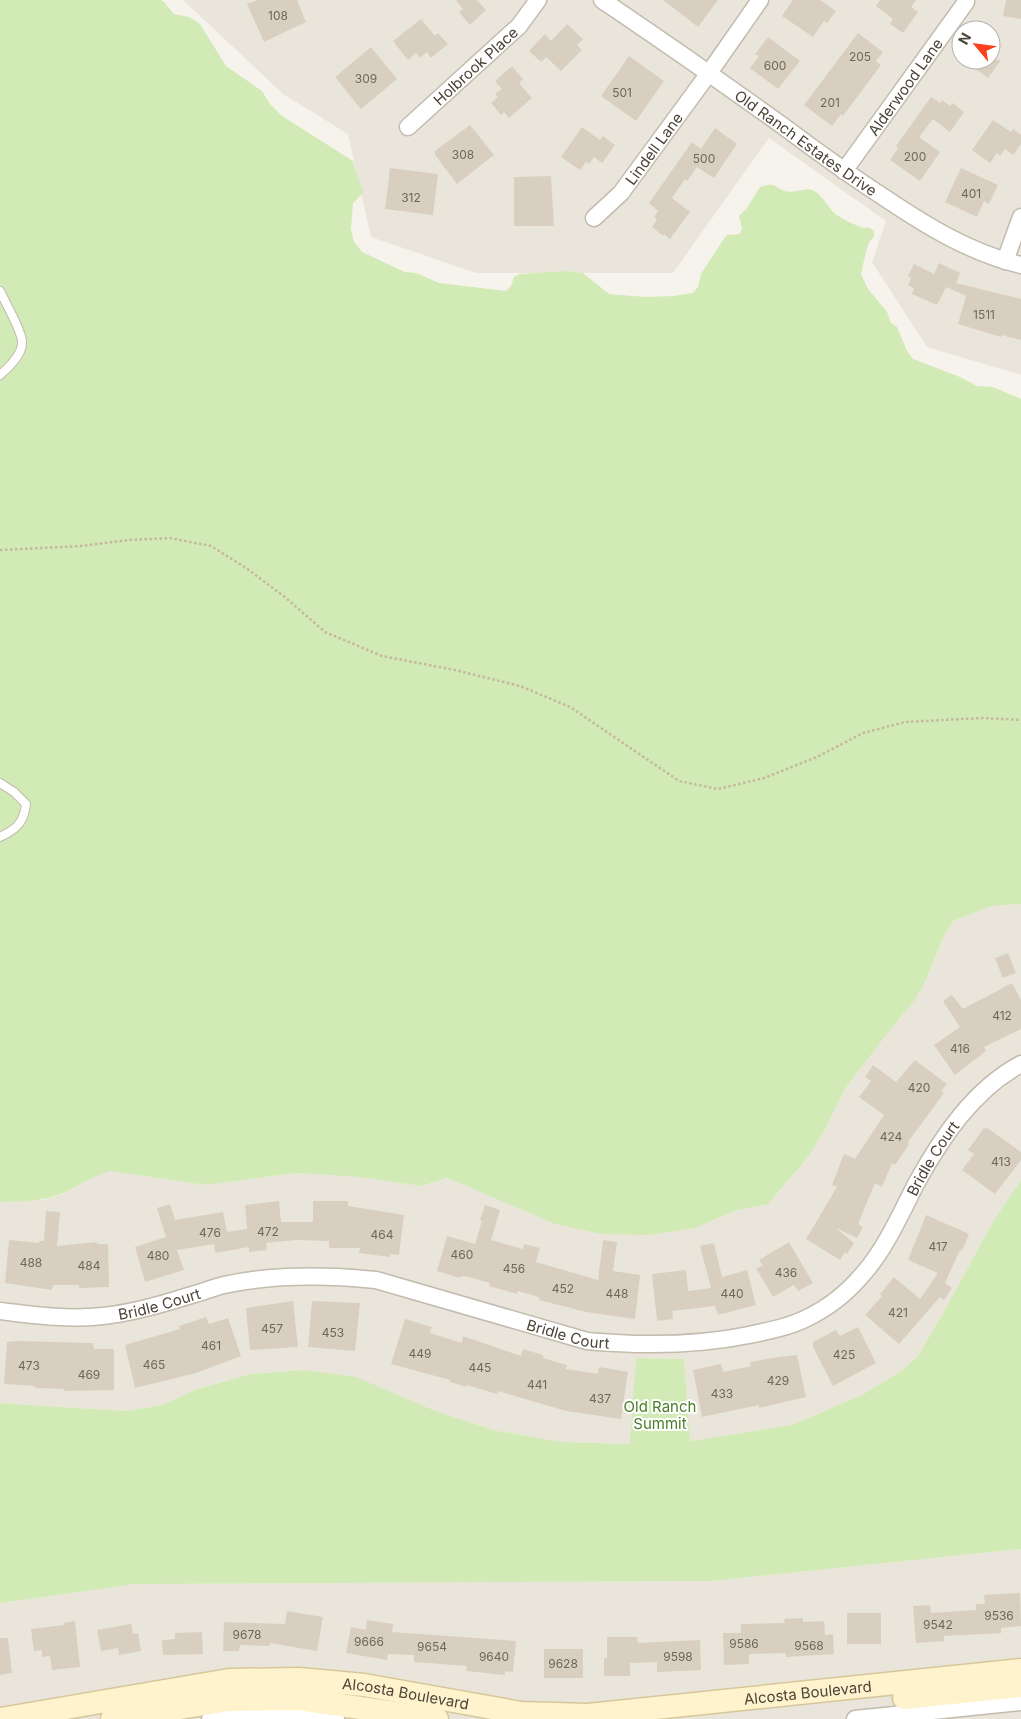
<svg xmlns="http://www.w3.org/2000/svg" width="1021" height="1719" viewBox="0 0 1021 1719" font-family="Inter,sans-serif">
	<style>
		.residential { fill: #eae5da; fill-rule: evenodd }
		.green { fill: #d2eab5 }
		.building { fill: #d8cfc1 }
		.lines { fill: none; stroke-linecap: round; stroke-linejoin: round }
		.service-casing { stroke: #c2bbae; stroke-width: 10 }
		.minor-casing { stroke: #c2bbae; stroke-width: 19 }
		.secondary-casing { stroke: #d6c79b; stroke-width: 25 }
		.path { stroke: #c4b79f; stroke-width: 2.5; stroke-dasharray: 2.5 2.5; stroke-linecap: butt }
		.service { stroke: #fff; stroke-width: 8 }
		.minor { stroke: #fff; stroke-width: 16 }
		.secondary { stroke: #fff3cd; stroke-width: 22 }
		.labels { text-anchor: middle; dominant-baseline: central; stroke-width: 4; stroke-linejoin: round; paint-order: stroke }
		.number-label { font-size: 12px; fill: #6e675b }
		.street-label { font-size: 15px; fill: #4b4439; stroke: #fff }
		.park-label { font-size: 15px; fill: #4a7f2a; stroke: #fff }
	</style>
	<rect width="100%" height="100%" fill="#f6f3ec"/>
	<path class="residential" d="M183,0h838v375l-94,-28 -55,-85 14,-41 -117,-83 -96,135h-197l-105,-36 -23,-103 -65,-40zM961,30h30v30h-30z
		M1021,904v276l-27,40 -47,86 -29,50 -17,15 -39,24 -70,30 -102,16 -6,-82 -48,-1 -5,86 -69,-2 -69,-12 -188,-60 -54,4 -57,16 -31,15 -38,6 -125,-8v-201l44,-2 19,-6 37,-20 10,-3 95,14 91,-12 63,4 62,9 28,-8 106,46 140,4 42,-18 31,-6 41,-48 16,-27 19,-39 50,-65 21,-25 11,-20 16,-40 11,-19 39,-15z
		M1021,1549v170h-1021v-116l136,-19 576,-3z"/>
	<path class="green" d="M0,0h161l3,2 10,12 15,3 11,7 26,42 36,25 8,13 12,12 71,45 10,32 -10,10 -2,26 3,13 8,10 43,20 11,1 23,10 67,8 5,-5 3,-9 6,-3 46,-3 17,2 26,21 37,3 28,-1 19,-3 5,-6 3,-13 22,-34 4,-5 13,-1 2,-6 -3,-12 8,-8 13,-21c16,-5 12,-1 25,4 9,3 19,-4 27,-1 9,3 15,15 21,22 8,7 22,13 31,16l4,-1 6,4v6c-8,4 -10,27 -13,37l7,15 19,23 4,11 6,4 10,24 6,8 47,18 17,9 16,1 28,12v505l-29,2 -39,15 -11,19 -16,40 -11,20 -21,25 -50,65 -19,39 -16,27 -41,48 -31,6 -42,18 -47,7 -47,-1 -46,-10 -107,-46 -27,8 -62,-9 -63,-4 -91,12 -95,-14c-18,5 -32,16 -49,23 -19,8 -40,7 -61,8z
		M1021,1180v369l-309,32 -576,3 -136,19v-200l125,8 38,-6 31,-15 57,-16 54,-4 51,7 79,34 58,19 69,12 68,2 6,-86 48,1 6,82 102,-16 70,-30 39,-24 17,-15 29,-50 47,-86z"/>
	<path class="building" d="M257,0h40l9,22 -42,20 -17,-38z
		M456,0h21l9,10 -16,15 -11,-13 4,-3z
		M663,0h55l-20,27z
		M793,0h27l16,11 -9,12 -3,-2 -11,16 -31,-21z
		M880,0h36l-5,7 7,5 -15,21 -13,-9 3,-5 -17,-13z
		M1006,0h15v19l-18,-3z
		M421,19l14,17 3,-3 10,11 -17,14 -4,-6 -7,6 -4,-5 -8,7 -15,-19z
		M567,24l16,15 -6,6 5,5 -21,21 -15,-14 -5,5 -12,-11 16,-17 6,7z
		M858,33l25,19 -7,9 5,4 -38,51 -2,-2 -9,12 -28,-21z
		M768,37l32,24 -22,28 -28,-21 9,-12 -4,-2z
		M371,47l26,32 -36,30 -26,-32z
		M629,56l35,25 -28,40 -35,-25z
		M963,60h38l-13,18z
		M512,66l11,13 -4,4 13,15 -23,20 -5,-6 -3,3 -10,-12 7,-6 -3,-3 7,-5 -7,-8z
		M931,97l9,6 2,-3 8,6 3,-3 11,9 -14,20 -17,-13 -14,18 21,15 -20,29 -30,-21 8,-12 -2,-2z
		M993,120l18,12 2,-3 8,6v9l-8,11 -8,-6 -5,7 -3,-3 -7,10 -18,-13z
		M470,125l24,30 -37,29 -22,-29v-4z
		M582,127l18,13 3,-4 12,9 -13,18 -8,-6 -5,7 -3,-2 -6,8 -19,-13z
		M715,128l22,16 -23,34 -17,-11 -10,14 -2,-2 -13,19 18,14 -20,27 -6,-5 -1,2 -11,-9 5,-7 -3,-3 4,-6 -9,-8 43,-61 9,7z
		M390,168l48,6 -5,41 -48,-6z
		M961,168l37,17 -9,19 -5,-3 -7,16 -32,-15z
		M551,176l3,50h-40v-49z
		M939,263l21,10 -4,10 65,16v41l-19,-5 -1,2 -43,-13 8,-28 -20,-9 -9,18 -25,-11 2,-6 -6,-3 3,-7 -3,-2 6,-12 20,10z
		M1008,953l8,20 -13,5 -8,-20z
		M1012,983l9,17v29l-37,18 2,4 -31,24 -21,-30 26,-18 -17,-26 9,-6 11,14z
		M915,1060l32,24 -6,7 3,2 -36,49 1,2 -14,21 -3,-2 -10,24 -7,-4 -17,41 5,3 -6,11 -21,-10 18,15 -7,11 -2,-2 -5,8 -34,-21 31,-52 -5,-2 12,-31 11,5 29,-44 -25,-18 12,-16 -6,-4 8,-12 23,17z
		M986,1127l35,25v8l-26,34 -33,-24 12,-16 -6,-4 16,-22 1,1z
		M279,1201l2,21h32v-21h35v5l56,9 -5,40 -9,-1v3l-31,-4 1,-5h-31v-7l-33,-1 -30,3 1,7 -18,2v-5l-34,6 -1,-9 -37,6 7,20 -39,12 -10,-35 31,-10 -9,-29 13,-4 5,16 48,-8 4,20 20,-3 -2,-24z
		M485,1205l15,5 -9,30 32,9 1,-5 16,4 -4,14 62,18 5,-40 14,2 -4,29 27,4 -5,44 -49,-7 -47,-12v-3l-21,-6 -1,3 -28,-8 1,-3 -25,-7h-4l-1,2 -23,-7 10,-35 28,8 7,-23 -2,-1z
		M46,1211l14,1 -3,34 40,-4v2h11l1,43 -30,1v-3h-26l-1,5 -47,-7 4,-43 30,3v-2h5z
		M926,1215l43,19 -7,17 -2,-1 -15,33 7,5 -8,12 -4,-3 -41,47 -34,-29 17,-19 -2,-2 14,-17 26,22 18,-26 -30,-13z
		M789,1242l24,41 -15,8 -4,-6 -21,12 -17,-29 7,-2 -4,-6z
		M714,1243l8,34 25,-7 9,35 -38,10 -3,-9 -43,5 1,8 -16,2 -5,-47 34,-4 2,21 23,-3 -11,-42z
		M293,1301l5,46 -48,3 -4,-42z
		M312,1301l48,2 -5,48 -47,-4z
		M206,1317l3,7 19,-6 13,38 -45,17 -61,15 -10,-43 55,-16 -1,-3z
		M405,1319l27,8 -2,6 32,10 1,-7 58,20 2,-7 20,6v3l24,7 -1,4 32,5 1,-7 29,5 -7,47 -55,-8 -68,-20 -1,3 -30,-9v2l-17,-5v-2l-59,-16z
		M858,1327l18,36 -43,23 -20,-39v-5l23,-12 4,6z
		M17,1341l76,2 1,6h20v41l-50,1v-2l-29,-1v-2l-31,-2 3,-42z
		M797,1355l9,42 -47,11v-3l-57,12 -9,-47 28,-6 2,8 28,-6 -1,-4 22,-4z
		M1020,1593l1,33 -20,2v5l-57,3v5l-28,2 -3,-37 17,-1 1,8 45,-3v-6h9l-1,-9z
		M287,1611l36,6 -6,34 -47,-8v3l-30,-1 -1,6h-16l1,-29 61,2z
		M847,1613h34v31h-34z
		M803,1618v4l21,-1 1,14 8,-1 1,20 -48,3v-4l-37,1v10l-25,1 -1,-32h18v-9l44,-1 -1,-4z
		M367,1620l26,4 -1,8 124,9 -3,31 -8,-1v4l-39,-4 1,-5 -53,-4v-7l-26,-1 -1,6 -41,-7 5,-26 15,3z
		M75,1621l5,46 -28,3 -2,-14 -8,1v-7l-8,1 -3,-22 33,-4v-2z
		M131,1624l2,10 5,-1 3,18 -22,4 -1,-7 -17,3 -4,-21z
		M202,1632l1,22 -40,1 -1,-15 13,-1v-6z
		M607,1637h30l1,6 62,-3 1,30 -44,2v-10l-27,1v13h-26v-18h3z
		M0,1638h8l4,35 -12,2z
		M544,1649h39v29h-39z"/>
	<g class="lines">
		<g class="service-casing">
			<path id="service" d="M0,291c5,11 23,42 22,52 0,12 -13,24 -22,32
				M0,783l14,9 12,12c-2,18 -9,25 -26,33"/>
		</g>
		<g class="minor-casing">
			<g id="minor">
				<path id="s1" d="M602,0c61,41 121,83 181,126 32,24 65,48 99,70 43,29 88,57 139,69"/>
				<path id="s2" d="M408,127l111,-101 19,-26"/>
				<path id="s3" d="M844,171l122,-169"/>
				<path id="s4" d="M594,218l27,-25 88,-120 51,-73"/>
				<path d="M1005,261l16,-44"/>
				<path id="s5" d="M0,1311c34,4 68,9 103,5 29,-3 57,-11 85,-20 12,-3 24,-8 36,-11 50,-11 101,-10 152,-5l211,61c54,5 108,5 162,-6 19,-4 40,-8 58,-17 21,-10 41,-26 56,-44 23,-26 38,-61 54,-92 25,-45 57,-93 104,-118"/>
				<path d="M210,1719l61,-3 65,3"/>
				<path d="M855,1719l166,-17"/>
			</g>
		</g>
		<g class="secondary-casing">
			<g id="secondary">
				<path d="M904,1698l117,-12"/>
				<path id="s6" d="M1,1719l228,-39 70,-1 65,6 157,28 67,2 433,-45"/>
				<path d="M112,1719l116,-19 70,-1 139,20"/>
			</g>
		</g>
		<path class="path" d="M0,550l81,-4 48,-6 41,-2 41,8 35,22 40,30 39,34 57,24 73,14 65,16 50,21 109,74 39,8 46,-11 53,-21 46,-24 42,-11 77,-4 39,2"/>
		<use href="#service" class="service"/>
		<use href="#minor" class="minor"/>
		<use href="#secondary" class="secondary"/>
	</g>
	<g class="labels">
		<g class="number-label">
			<text x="278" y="15">108</text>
			<text x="860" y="56">205</text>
			<text x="775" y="65">600</text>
			<text x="366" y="78">309</text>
			<text x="622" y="92">501</text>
			<text x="830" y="102">201</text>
			<text x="463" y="154">308</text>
			<text x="915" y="156">200</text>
			<text x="704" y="158">500</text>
			<text x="971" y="193">401</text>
			<text x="411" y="197">312</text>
			<text x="984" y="314">1511</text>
			<text x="1002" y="1015">412</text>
			<text x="960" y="1048">416</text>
			<text x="919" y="1087">420</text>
			<text x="891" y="1136">424</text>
			<text x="1001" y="1161">413</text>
			<text x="268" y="1231">472</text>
			<text x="210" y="1232">476</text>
			<text x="382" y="1234">464</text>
			<text x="938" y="1246">417</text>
			<text x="462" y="1254">460</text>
			<text x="158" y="1255">480</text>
			<text x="31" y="1262">488</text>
			<text x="89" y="1265">484</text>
			<text x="514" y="1268">456</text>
			<text x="786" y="1272">436</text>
			<text x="563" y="1288">452</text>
			<text x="617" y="1293">448</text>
			<text x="732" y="1293">440</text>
			<text x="898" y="1312">421</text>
			<text x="272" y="1328">457</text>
			<text x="333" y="1332">453</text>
			<text x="211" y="1345">461</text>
			<text x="420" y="1353">449</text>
			<text x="844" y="1354">425</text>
			<text x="154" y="1364">465</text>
			<text x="29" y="1365">473</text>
			<text x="480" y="1367">445</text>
			<text x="89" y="1374">469</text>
			<text x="778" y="1380">429</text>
			<text x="537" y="1384">441</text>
			<text x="722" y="1393">433</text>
			<text x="600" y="1398">437</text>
			<text x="999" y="1615">9536</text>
			<text x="938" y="1624">9542</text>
			<text x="247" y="1634">9678</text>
			<text x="369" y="1641">9666</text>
			<text x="744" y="1643">9586</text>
			<text x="809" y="1645">9568</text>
			<text x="432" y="1646">9654</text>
			<text x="494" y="1656">9640</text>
			<text x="678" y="1656">9598</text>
			<text x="563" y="1663">9628</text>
		</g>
		<g class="street-label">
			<text stroke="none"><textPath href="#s2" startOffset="91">Holbrook Place</textPath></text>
			<text stroke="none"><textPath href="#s3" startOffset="104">Alderwood Lane</textPath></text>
			<text stroke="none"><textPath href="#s1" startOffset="249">Old Ranch Estates Drive</textPath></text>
			<text stroke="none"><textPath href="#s4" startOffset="92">Lindell Lane</textPath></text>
			<text stroke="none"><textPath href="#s5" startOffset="1031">Bridle Court</textPath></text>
			<text stroke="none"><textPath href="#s5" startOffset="161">Bridle Court</textPath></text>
			<text stroke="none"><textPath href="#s5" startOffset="581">Bridle Court</textPath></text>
			<text stroke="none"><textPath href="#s6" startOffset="814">Alcosta Boulevard</textPath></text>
			<text stroke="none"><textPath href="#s6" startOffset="409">Alcosta Boulevard</textPath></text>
		</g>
		<g class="park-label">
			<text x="660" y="1406">Old Ranch<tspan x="660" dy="17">Summit</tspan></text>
		</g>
	</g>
	<g transform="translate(976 45) rotate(299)"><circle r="24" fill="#ffffff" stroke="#b7b4b0"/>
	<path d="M0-4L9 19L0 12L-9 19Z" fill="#fc3f1d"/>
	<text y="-8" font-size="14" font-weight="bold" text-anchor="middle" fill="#4b4439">N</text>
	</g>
</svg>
